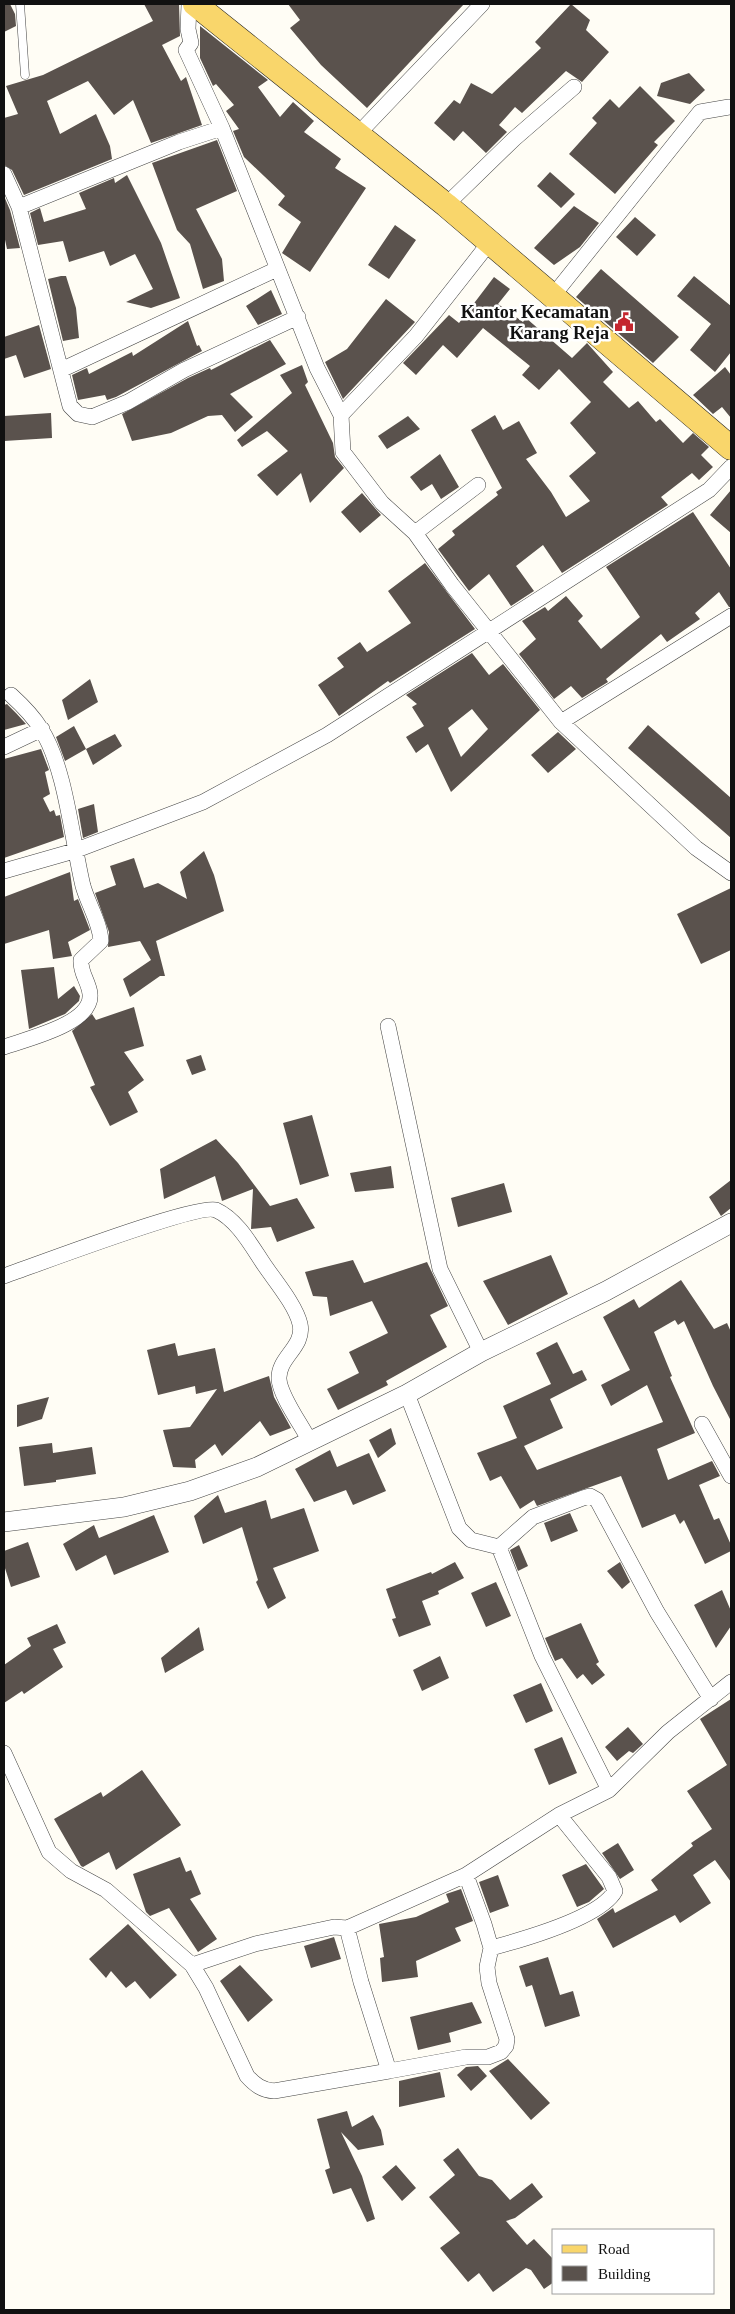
<svg xmlns="http://www.w3.org/2000/svg" width="735" height="2314" viewBox="0 0 735 2314" font-family="'Times New Roman',serif">
	<style>
		.building { fill: #5a524d; fill-rule: evenodd }
		.lines { fill: none; stroke-linecap: round; stroke-linejoin: round }
		.service-casing { stroke: #444; stroke-width: 9 }
		.minor-casing { stroke: #444; stroke-width: 16 }
		.tertiary-casing { stroke: #444; stroke-width: 20 }
		.primary-casing { stroke: #222; stroke-width: 25 }
		.service { stroke: #fff; stroke-width: 8 }
		.minor { stroke: #fff; stroke-width: 15 }
		.tertiary { stroke: #fff; stroke-width: 19 }
		.primary { stroke: #f9d66b; stroke-width: 24 }
		.labels { text-anchor: middle; dominant-baseline: central; stroke-width: 5; stroke-linejoin: round; paint-order: stroke }
		.poi-label { font-size: 18px; font-weight: bold; fill: #111; stroke: #fff; text-anchor: end }
	</style>
	<rect width="100%" height="100%" fill="#fffdf5"/>
	<path class="building" d="M4,4h6l5,10 1,12 -12,6z
		M144,4h35l1,32 -18,9 19,36 5,-4 16,48 -51,18 -18,-43 -19,15 -26,-34 -41,20 13,33 36,-20 14,32 2,13 -88,36 -12,-25 -8,-5v-47l14,-4 -12,-28 37,-11 110,-54z
		M288,4h176l-97,104 -46,-43 -31,-37 10,-8z
		M571,4l19,16 -4,10 23,22 -27,30 -16,-11 -44,42 -7,-6 -16,18 8,7 -21,21 -23,-22 -9,10 -20,-18 20,-23 6,4 11,-21 21,11 49,-46 -6,-6z
		M200,26l68,54 -10,7 22,30 13,-15 21,19 -10,11 37,27 -6,9 31,20 -56,84 -28,-19 19,-31 -23,-17 7,-9 -41,-39 -11,-26 6,-2 -13,-18 8,-6 -18,-21 -3,2 -13,-28z
		M689,73l16,17 -15,14 -33,-8 4,-13z
		M640,86l35,35 -21,21 4,3 -43,49 -46,-40 28,-31 -5,-5 18,-19 9,9z
		M217,140l20,51 -41,18 26,50 2,22 -21,8 -13,-45 -13,-14 -25,-67z
		M550,172l25,22 -14,14 -24,-22z
		M127,175l34,68 19,55 -29,10 -25,-6 27,-13 -18,-35 -25,12 -6,-15 -35,11 -6,-21 -25,4 -8,-32 10,-5 4,14 42,-13 -7,-16 35,-15 1,5z
		M4,196l6,14 10,38 -13,1 -3,-14z
		M574,206l25,17 -19,24 -26,18 -20,-17z
		M635,217l21,18 -19,21 -21,-19z
		M395,225l21,15 -27,39 -21,-14z
		M601,269l78,68 -26,26 -77,-66z
		M61,276h5l10,32 3,30 -16,3 -15,-62z
		M694,276l37,30v46l-16,20 -25,-22 21,-26 -34,-28z
		M494,277l16,12 -12,15 25,18 3,-4 46,40 15,-15 26,29 -10,10 26,26 9,-7 18,21 4,-3 23,24 10,-10 16,14 -8,8 12,12 -14,13 -7,-7 -31,24 7,8 -106,68 -19,-28 -27,21 18,25 -23,15 -22,-32 -20,17 -31,-42 17,-14 -3,-4 46,-36 -2,-3 6,-4 -31,-58 24,-15 8,15 16,-9 18,32 -11,6 25,33 15,25 24,-16 -21,-25 27,-23 -26,-30 21,-21 -32,-33 -20,21 -17,-15 8,-9 -47,-38 -26,30 -14,-13 -27,30 -13,-12 46,-48 10,8z
		M271,290l11,24 -24,11 -12,-19z
		M386,299l29,23 -72,77 -18,-37 22,-13z
		M188,321l9,25 2,-1 3,6 -86,46 -9,3 -2,-5 -27,5 -6,-25 15,-7 2,6 43,-22 1,4z
		M39,325l12,44 -27,9 -8,-23 -12,4v-22z
		M270,340l16,24 -56,30 23,23 -18,15 -13,-17 -14,1 -37,17 -39,8 -10,-27 66,-36 22,-10 1,2z
		M302,365l6,17 -3,3 28,58 2,14 9,11 -34,35 -9,-30 -24,23 -20,-21 31,-24 -21,-20 -25,16 -5,-7 55,-47 -12,-18z
		M725,367l6,8v43l-9,-11 -9,7 -20,-19z
		M51,413l1,25 -48,3v-25z
		M408,416l12,13 -33,20 -9,-13z
		M440,454l19,33 -18,12 -9,-15 -11,7 -11,-14z
		M731,490v43l-21,-18z
		M362,493l19,22 -21,18 -19,-21z
		M693,512l38,57v38h-2l-10,-15 -24,21 5,6 -33,23 -6,-8 -55,45 2,3 -26,16 -11,-12 -17,13 -35,-45 17,-15 -14,-18 23,-14 3,4 18,-15 17,20 -5,5 23,28 39,-32 -34,-50z
		M425,563l50,66 -85,54 -2,-2 -49,35 -21,-31 26,-18 -7,-9 23,-16 7,10 44,-29 -23,-32z
		M472,653l17,22 14,-11 37,46 -89,82 -23,-48 -12,9 -10,-16 18,-11 -12,-19 5,-3 -11,-9zM472,709l16,20 -27,28 -13,-29z
		M90,679l8,23 -30,18 -6,-20z
		M7,704l9,9 10,11 -22,6v-25z
		M648,725l83,73v40l-103,-90z
		M74,726l12,23 -21,12 -9,-24z
		M558,732l18,17 -28,24 -17,-18z
		M115,734l7,12 -29,19 -7,-16z
		M41,749l8,21 -4,2 5,22 -7,4 7,14 4,-2 2,6 4,-1 4,22 -60,21v-99z
		M94,804l4,28 -15,6 -5,-29z
		M204,851l10,24 10,36 -68,30 9,35h-5l-30,21 -7,-18 28,-19 -11,-19 -32,6 1,-15 -14,-39 21,-8 -6,-19 24,-8 10,30 14,-5 29,16 -7,-27z
		M70,872l4,29 4,-2 12,31 -22,12 4,14 -19,3 -4,-29 -45,14v-47z
		M731,888v62l-30,14 -24,-50z
		M54,967l4,32 16,-13 6,10 -1,5 -14,13 -36,15 -8,-59z
		M134,1007l10,39 -20,6 20,28 -16,12 10,20 -28,14 -20,-39 5,-2 -23,-54 20,-17 4,6z
		M201,1055l5,15 -14,5 -6,-15z
		M312,1115l17,61 -29,9 -17,-62z
		M216,1139l22,24 32,43 27,-8 18,30 -38,14 -6,-15 -20,2 2,-40 -31,12 -7,-25 -51,23 -4,-30z
		M391,1166l3,22 -39,4 -5,-19z
		M731,1180v28l-10,8 -12,-19z
		M504,1183l8,29 -54,15 -7,-29z
		M551,1255l17,39 -60,31 -25,-44z
		M353,1260l11,23 63,-21 21,44 -18,9 17,32 -61,34 2,4 -50,25 -11,-21 32,-16 -10,-21 39,-19 -16,-32 -42,15 -3,-19 -14,-1 -8,-24z
		M681,1280l33,49 13,-6 4,9v89l-18,-35 -29,-65 -6,4 -3,-5 -21,12 18,44 -2,1 25,56 -38,16 11,31 44,-19 8,15 -21,9 15,35 5,-2 12,27v6l-26,13 -21,-44 -4,4 -5,-10 -33,14 -21,-52 -84,30 -3,-6 -14,9 -19,-33 -11,5 -13,-28 40,-15 -14,-32 48,-22 -15,-31 21,-11 16,32 9,-4 5,10 -37,19 13,29 -39,18 13,24 126,-48 -16,-37 -36,21 -10,-21 29,-15 -27,-53 31,-18 5,9z
		M175,1343l3,13 37,-8 9,44 45,-16 5,21 17,31 -21,8 -10,-15 -38,35 -7,-12 -20,16 1,8 -23,-1 -10,-37 27,-3 27,-38 -21,5 -1,-8 -37,9 -11,-45z
		M49,1397l-7,22 -25,8v-22z
		M391,1428l5,16 -18,14 -9,-18z
		M52,1443l1,10 39,-6 4,27 -40,6v2l-32,4 -5,-39z
		M330,1450l7,17 32,-14 17,38 -33,14 -7,-15 -32,12 -19,-33z
		M218,1495l7,18 41,-13 5,19 33,-11 15,43 -46,17 13,30 -18,11 -12,-27 2,-2 -16,-53 -39,17 -9,-28z
		M570,1513l8,18 -27,11 -7,-19z
		M154,1515l15,37 -55,23 -8,-20 -30,16 -13,-27 31,-19 5,13z
		M28,1542l12,35 -29,10 -7,-22v-14z
		M519,1545l9,21 -10,5 -8,-21z
		M455,1562l9,16 -26,13 1,3 -17,7 9,24 -32,12 -7,-18 4,-1 -10,-29 45,-17 1,2z
		M620,1562l10,20 -8,7 -15,-18z
		M496,1582l15,34 -25,11 -15,-34z
		M722,1590l9,21v15l-15,22 -22,-43z
		M581,1623l18,39 -3,2 9,11 -13,10 -9,-11 -6,5 -15,-21 -7,3 -10,-23z
		M57,1624l9,19 -13,6 10,18 -39,27 -2,-3 -18,12v-38l27,-19 -4,-8z
		M199,1627l5,23 -39,23 -4,-15z
		M440,1656l9,22 -27,13 -9,-21z
		M541,1683l12,28 -27,12 -13,-28z
		M731,1699v183l-16,-22 -22,15 18,28 -31,20 -5,-8 -62,33 -16,-29 16,-11 2,5 43,-23 -7,-10 42,-34 -2,-3 21,-14 -25,-38 40,-26 -27,-46z
		M628,1727l15,17 -10,9 -4,-2 -12,10 -12,-14z
		M562,1737l15,36 -28,12 -15,-36z
		M142,1770l39,55 -65,45 -7,-18 -26,15 -2,-1 -27,-47 47,-27 2,5z
		M618,1843l16,27 -14,9 -18,-26z
		M180,1857l6,15 5,-2 10,24 -11,5 27,40 -19,13 -29,-44 -19,8 -4,-4 -13,-38z
		M586,1864l18,25 -15,13 -12,5 -15,-32z
		M498,1875l11,31 -19,7 -11,-31z
		M461,1889l12,32 -18,7 6,13 -45,20 2,16 -36,5 -2,-24 4,-1 -5,-33 37,-7 33,-15 -3,-8z
		M128,1924l49,51 -27,24 -15,-18 -9,7 -15,-17 -5,7 -17,-19z
		M334,1937l7,22 -30,9 -7,-22z
		M548,1957l12,38 13,-4 7,25 -35,11 -13,-42 -6,2 -7,-21z
		M240,1965l33,35 -25,22 -28,-41z
		M472,2002l10,21 -33,10 2,9 -33,8 -8,-33z
		M508,2059l42,44 -19,17 -42,-49z
		M478,2066l9,10 -16,15 -14,-16 9,-8z
		M440,2072l5,25 -46,10v-26z
		M347,2111l5,16 21,-12 8,15 3,15 -26,5 -17,-18 21,44 13,43 -8,3 -16,-34 -18,6 -8,-24 5,-2 -13,-49z
		M458,2148l21,28 13,4 18,20 22,-17 11,14 -28,21 -9,3 21,24 7,-6 20,21v22l-10,7 -13,-19 -5,-2 -33,24 -14,-19 -11,9 -28,-34 20,-15 -31,-36 26,-22 -12,-15z
		M396,2165l20,23 -14,13 -20,-24z"/>
	<g class="lines">
		<g class="service-casing">
			<path id="service" d="M20,4l5,71"/>
		</g>
		<g class="minor-casing">
			<path id="minor" d="M189,4l-1,25 3,14 -5,7 36,78 95,240 24,47 2,37 39,51 33,30 37,52 109,137 135,126 35,25
				M359,133l123,-129
				M4,174l15,33 51,199 8,8 14,3 36,-15 56,-32 114,-53
				M446,205l68,-66 60,-52
				M19,207l160,-65 43,-14
				M552,297l148,-185 29,-5
				M61,370l216,-101
				M341,415l75,-79 74,-94
				M415,533l63,-48
				M561,722l170,-106
				M4,747l38,-18
				M4,871l70,-20 129,-49 124,-67 382,-245 22,-23
				M388,1026l52,243 41,83
				M4,1047c22,-8 89,-23 86,-53 -1,-12 -10,-21 -9,-34l20,-19c-1,-19 -13,-37 -18,-55 -11,-45 -17,-118 -42,-157 -8,-13 -19,-24 -30,-34
				M4,1276c29,-10 194,-73 212,-66 22,10 36,37 49,56 11,16 31,40 35,58 5,23 -22,33 -21,55 1,17 22,45 30,61
				M407,1394l52,134 12,12 28,7 34,-30 50,-19 7,-2 7,4 60,112 54,87
				M702,1424l29,52
				M499,1547l43,109 67,134
				M4,1753l45,99 22,19 35,19 86,75 14,23 41,88c8,9 15,14 27,15l115,-20
				M347,1928l14,54 28,89 77,-14h22l13,-5 5,-6 1,-7 -18,-56 -2,-16 4,-19 -7,-24 -18,-49
				M491,1948c30,-8 109,-30 124,-57l-6,-14 -50,-62
				M192,1965l63,-21 79,-17 13,1 119,-53 93,-60 50,-25 59,-58 63,-50"/>
		</g>
		<g class="tertiary-casing">
			<path id="tertiary" d="M4,1522l120,-15 66,-16 67,-24 150,-73 74,-42 125,-61 125,-68"/>
		</g>
		<g class="primary-casing">
			<path id="primary" d="M195,4l251,201 285,243"/>
		</g>
		<use href="#service" class="service"/>
		<use href="#minor" class="minor"/>
		<use href="#tertiary" class="tertiary"/>
		<use href="#primary" class="primary"/>
	</g>
	<defs>
		<g id="civic-bare" transform="scale(1.5)"><path d="M-.6-6.5H3V-4.5H.6V-3L4-1V1h2V6H-6V1h2V-1L-.6-3ZM-1.2 2.5V6h2.4V2.5Z" fill="#c4262e" stroke="#fff" stroke-width="2.5" paint-order="stroke"/></g>
	</defs>
	<g fill-rule="evenodd">
		<use href="#civic-bare" x="624" y="322"/>
	</g>
	<g class="labels">
		<g class="poi-label">
			<text x="609" y="312">Kantor Kecamatan<tspan x="609" dy="21">Karang Reja</tspan></text>
		</g>
	</g>
	<rect width="735" height="2314" fill="none" stroke="#111111" stroke-width="10"/>
	<rect x="552" y="2229" width="162" height="65" fill="#ffffff" stroke="#a0a0a0"/>
	<rect x="562" y="2245" width="25" height="8" fill="#f9d66b" stroke="#a0a0a0"/>
	<text x="598" y="2254" font-size="15" fill="#111111">Road</text>
	<rect x="562" y="2266" width="25" height="15" fill="#5a524d" stroke="#a0a0a0"/>
	<text x="598" y="2279" font-size="15" fill="#111111">Building</text>
</svg>
